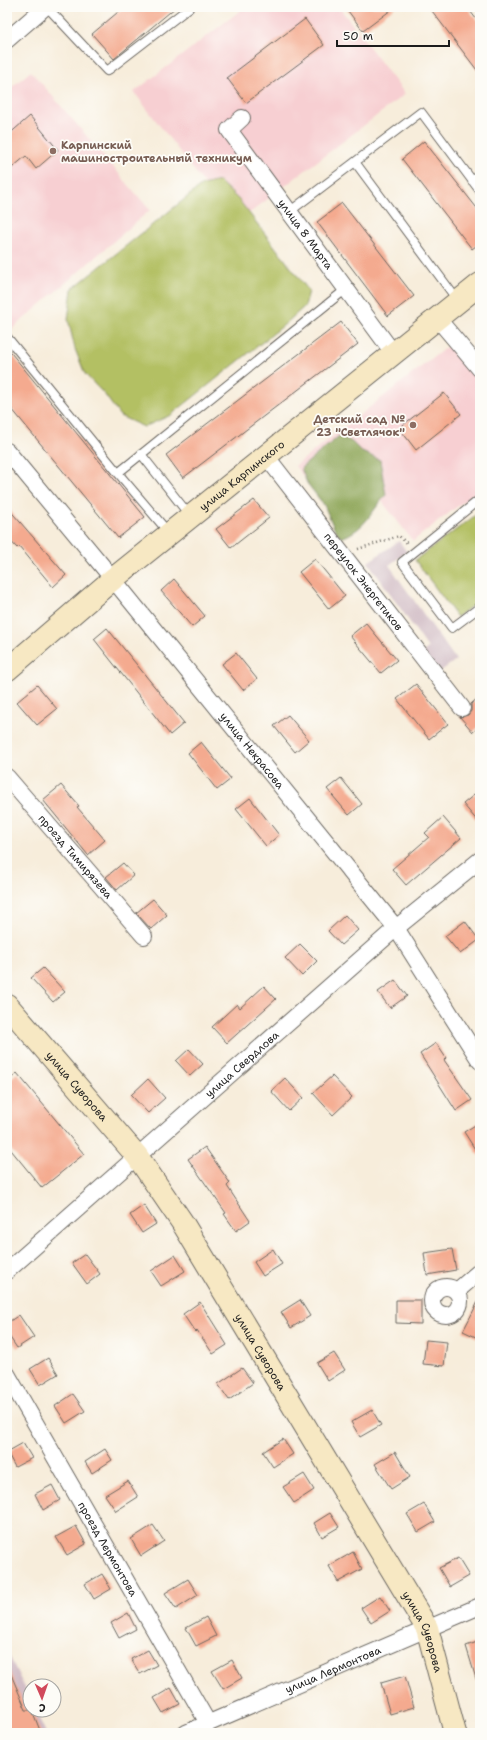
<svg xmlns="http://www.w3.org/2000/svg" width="487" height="1740" viewBox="0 0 487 1740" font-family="'Shantell Sans',sans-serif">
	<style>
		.built { fill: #f7cfd2 }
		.industrial { fill: #d2bdc6 }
		.green { fill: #b3c063; stroke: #686e40 }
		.forest { fill: #8ea659; stroke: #55613a }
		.building { fill: #f4aa8f }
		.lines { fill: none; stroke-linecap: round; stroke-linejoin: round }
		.lane-casing { stroke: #69655f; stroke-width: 10 }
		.street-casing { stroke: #69655f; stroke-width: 18 }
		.secondary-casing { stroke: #69655f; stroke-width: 24 }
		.path { stroke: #69655f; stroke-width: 2.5; stroke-dasharray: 1 3; stroke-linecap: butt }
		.lane { stroke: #fff; stroke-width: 8 }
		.street { stroke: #fff; stroke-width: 16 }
		.secondary { stroke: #f7e8c3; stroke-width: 22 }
		.education-dot { fill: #8d6e63; stroke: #fdfcf7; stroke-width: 1.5 }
		.labels { text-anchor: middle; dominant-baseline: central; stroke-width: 3.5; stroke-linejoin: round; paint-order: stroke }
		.education-label { font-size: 11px; font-weight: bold; fill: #785e54; stroke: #fdfcf7; text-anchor: start }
		.street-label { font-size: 11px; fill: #1c1c1c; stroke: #fdfcf7 }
	</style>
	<rect width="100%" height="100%" fill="#fdfcf7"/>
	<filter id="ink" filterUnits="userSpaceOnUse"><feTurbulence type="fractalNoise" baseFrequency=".025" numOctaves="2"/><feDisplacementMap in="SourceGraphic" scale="8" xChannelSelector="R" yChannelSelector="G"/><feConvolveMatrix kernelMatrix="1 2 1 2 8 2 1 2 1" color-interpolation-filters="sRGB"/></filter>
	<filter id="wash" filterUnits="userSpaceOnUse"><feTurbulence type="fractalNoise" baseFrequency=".012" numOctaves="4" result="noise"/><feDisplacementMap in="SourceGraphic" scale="16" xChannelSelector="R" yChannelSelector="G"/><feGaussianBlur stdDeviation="0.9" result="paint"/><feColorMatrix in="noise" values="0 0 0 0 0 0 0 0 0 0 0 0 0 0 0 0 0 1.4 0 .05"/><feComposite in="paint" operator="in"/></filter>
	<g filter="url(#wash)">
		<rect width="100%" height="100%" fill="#f7eddb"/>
		<path class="built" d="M245,7h94l66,87 -170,130 -101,-132z
			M31,71l119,139 -139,120 -4,-5v-234z
			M449,345l31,40v104l-67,52 -32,-41 -37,29 -49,-63z"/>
		<path class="industrial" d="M399,541l8,11 -18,13 67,95 -18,13 -15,-21 5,-4 -60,-86z
			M7,1651l23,48v11h5l11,23h-39z"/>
		<path class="green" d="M219,181l20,19 70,91 -4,15 -21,19 -113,90 -27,12 -24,-11 -15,-21 -20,-21 -10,-25 -7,-30 4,-30 130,-104z
			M480,512v88l-23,17 -42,-57z"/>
		<path class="forest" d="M339,436l13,6 10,10 18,8 6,35c-16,18 -20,34 -45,43l-7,-10 -10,-23 -17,-22 -6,-15z"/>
		<g id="blocks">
			<path class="building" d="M124,7h52l-62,52 -22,-25z
				M345,7h50l-32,24z
				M429,7h38l13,17v50z
				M305,19l19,26 -78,58 -19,-25z
				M30,116l28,34 -22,19 -10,-13 -19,16v-36z
				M424,141l56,71v31l-8,6 -70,-90z
				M342,203l72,93 -26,20 -71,-94z
				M341,322l17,22 -175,134 -17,-23z
				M7,348l138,169 -27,21 -111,-135z
				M444,393l17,21 -45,36 -17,-22z
				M254,500l15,18 -38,30 -15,-19z
				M7,507l59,68 -13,12 -34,-41 -2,2 -10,-11z
				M315,559l30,37 -16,13 -30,-37z
				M174,579l31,37 -13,11 -31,-36z
				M366,623l31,37 -16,13 -31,-37z
				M107,628l77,95 -14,12 -76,-96z
				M236,653l21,26 -14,11 -21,-26z
				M416,684l32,40 -19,15 -32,-40z
				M37,685l20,24 -20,16 -20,-23z
				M480,696v30l-7,6 -13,-15 8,-2 3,-4v-7z
				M288,715l21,25 -14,12 -21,-26z
				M201,742l30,37 -14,11 -29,-37z
				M341,778l21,26 -13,11 -22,-26z
				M61,785l18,21 -2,1 28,33 -17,15 -45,-55z
				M480,790v34l-17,-20z
				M250,798l29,37 -13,11 -30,-37z
				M443,817l18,21 -55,47 -14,-16 37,-32 -4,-4z
				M123,863l11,12 -17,15 -11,-13z
				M153,899l14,16 -16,14 -15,-16z
				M345,915l13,15 -17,15 -13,-14z
				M465,921l14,19 -19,14 -15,-18z
				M300,944l17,17 -15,15 -17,-18z
				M43,968l22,24 -12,10 -22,-24z
				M395,980l12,16 -17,12 -12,-16z
				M264,986l12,13 -49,44 -15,-16 25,-23 3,4z
				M436,1043l10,15 -2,2 28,40 -16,11 -36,-57z
				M189,1049l14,15 -13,12 -14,-15z
				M17,1073l67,81 -42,34 -35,-43v-63z
				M332,1076l20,21 -19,18 -20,-22z
				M285,1078l18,20 -14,13 -18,-20z
				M148,1079l17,19 -17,15 -17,-18z
				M480,1122v35l-16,-25z
				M205,1147l25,36 -3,3 23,35 -14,10 -12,-17 2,-1 -38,-54z
				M144,1205l12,19 -14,9 -12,-18z
				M273,1249l9,15 -19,12 -9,-14z
				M452,1249l4,21 -29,5 -3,-22z
				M85,1254l15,20 -13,10 -15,-21z
				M175,1255l10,16 -24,15 -10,-15z
				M480,1298v41l-17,-8z
				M300,1300l10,16 -19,12 -10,-16z
				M396,1300h25v24l-25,-1z
				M200,1302l27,43 -14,9 -16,-24 -2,2 -12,-18z
				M19,1315l15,22 -17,11 -10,-15v-10z
				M426,1340l21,2 -3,24 -21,-2z
				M334,1353l11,17 -17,11 -11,-18z
				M48,1358l10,16 -18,11 -10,-16z
				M242,1368l11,15 -24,17 -11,-16z
				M73,1394l12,17 -19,12 -11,-17z
				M372,1410l9,15 -21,12 -9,-15z
				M283,1439l10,15 -20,13 -10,-15z
				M23,1443l9,15 -17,9 -8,-15z
				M105,1449l7,11 -20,13 -7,-11z
				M395,1452l15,25 -19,12 -16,-25z
				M304,1474l10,16 -20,13 -11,-16z
				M128,1481l10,16 -22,14 -11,-16z
				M52,1485l8,15 -17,10 -8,-16z
				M424,1504l11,18 -17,10 -11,-18z
				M330,1513l9,14 -17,10 -8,-14z
				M153,1525l11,16 -23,15 -10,-17z
				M76,1526l10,18 -19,11 -11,-18z
				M353,1552l9,17 -24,13 -9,-16z
				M458,1558l11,18 -19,11 -11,-19z
				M102,1574l9,15 -17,10 -9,-15z
				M188,1579l10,16 -22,14 -11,-16z
				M380,1596l10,15 -19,12 -10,-15z
				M128,1613l8,16 -17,9 -8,-15z
				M206,1617l10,19 -20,10 -10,-18z
				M480,1641v41h-3l-11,-36z
				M148,1650l9,15 -17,9 -9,-15z
				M232,1660l10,18 -19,11 -11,-18z
				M7,1665l19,45h6l9,23h-34z
				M405,1676l9,31 -24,7 -9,-31z
				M171,1688l9,16 -17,9 -9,-15z"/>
		</g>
	</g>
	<g filter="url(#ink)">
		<use href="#blocks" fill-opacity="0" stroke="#69655f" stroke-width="1"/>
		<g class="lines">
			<g class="lane-casing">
				<path id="lane" d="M47,7l60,64 83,-64
					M355,162l103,139
					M472,181l8,-6
					M289,212l132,-100 59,79
					M7,337l111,136 228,-184
					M141,454l49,62
					M118,473l51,60
					M480,499l-78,63 50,66 28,-21"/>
			</g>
			<g class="street-casing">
				<g id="street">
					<path d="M7,40l38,-33"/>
					<path id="s1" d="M242,118l-13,12 165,224"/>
					<path d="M437,318l43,51"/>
					<path id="s2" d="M7,451l106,128 283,349 84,133"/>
					<path id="s3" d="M266,456l196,252"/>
					<path id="s4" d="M7,777l137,159"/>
					<path id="s5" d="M7,1271l389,-343 84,-68"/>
					<circle cx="446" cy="1301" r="14"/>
					<path d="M457,1291l23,-20"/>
					<path id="s6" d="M7,1374l201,349"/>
					<path id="s7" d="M186,1733l294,-127"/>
				</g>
			</g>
			<g class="secondary-casing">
				<g id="secondary">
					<path id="s8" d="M7,670l106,-91 367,-295"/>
					<path id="s9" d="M7,1005l130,151 45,66 245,406 28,105"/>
				</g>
			</g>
			<path class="path" d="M358,549l41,-13 9,8"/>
			<use href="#lane" class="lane"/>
			<use href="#street" class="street"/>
			<use href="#secondary" class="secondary"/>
		</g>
	</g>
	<g class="education-dot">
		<circle cx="53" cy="151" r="4"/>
		<circle cx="413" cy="425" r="4"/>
	</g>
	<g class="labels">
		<g class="education-label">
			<text x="61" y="145">Карпинский<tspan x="61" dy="13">машиностроительный техникум</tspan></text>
			<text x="405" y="419" text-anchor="end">Детский сад №<tspan x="405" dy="13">23 "Светлячок"</tspan></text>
		</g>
		<g class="street-label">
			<text stroke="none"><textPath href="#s1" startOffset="147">улица 8 Марта</textPath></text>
			<text stroke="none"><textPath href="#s8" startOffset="305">улица Карпинского</textPath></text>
			<text stroke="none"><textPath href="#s3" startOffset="159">переулок Энергетиков</textPath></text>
			<text stroke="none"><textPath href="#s2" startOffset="387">улица Некрасова</textPath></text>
			<text stroke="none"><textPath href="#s4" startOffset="105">проезд Тимирязева</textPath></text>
			<text stroke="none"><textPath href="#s5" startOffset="313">улица Свердлова</textPath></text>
			<text stroke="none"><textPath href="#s9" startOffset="107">улица Суворова</textPath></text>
			<text stroke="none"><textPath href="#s9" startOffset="431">улица Суворова</textPath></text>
			<text stroke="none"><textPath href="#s6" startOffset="202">проезд Лермонтова</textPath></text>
			<text stroke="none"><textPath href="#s9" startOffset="755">улица Суворова</textPath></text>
			<text stroke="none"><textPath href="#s7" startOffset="160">улица Лермонтова</textPath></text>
		</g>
	</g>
	<rect width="487" height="1740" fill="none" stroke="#fdfcf7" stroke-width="24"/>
	<g transform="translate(42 1698) rotate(178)"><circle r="19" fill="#fdfcf7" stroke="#a3a29f"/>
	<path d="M0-3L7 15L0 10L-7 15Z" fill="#d1495b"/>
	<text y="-6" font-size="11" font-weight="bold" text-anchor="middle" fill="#1c1c1c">С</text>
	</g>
	<path d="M337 40v6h112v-6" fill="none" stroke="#1c1c1c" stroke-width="2"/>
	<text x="343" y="40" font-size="12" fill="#1c1c1c" stroke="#fdfcf7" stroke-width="3" paint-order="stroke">50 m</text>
</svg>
